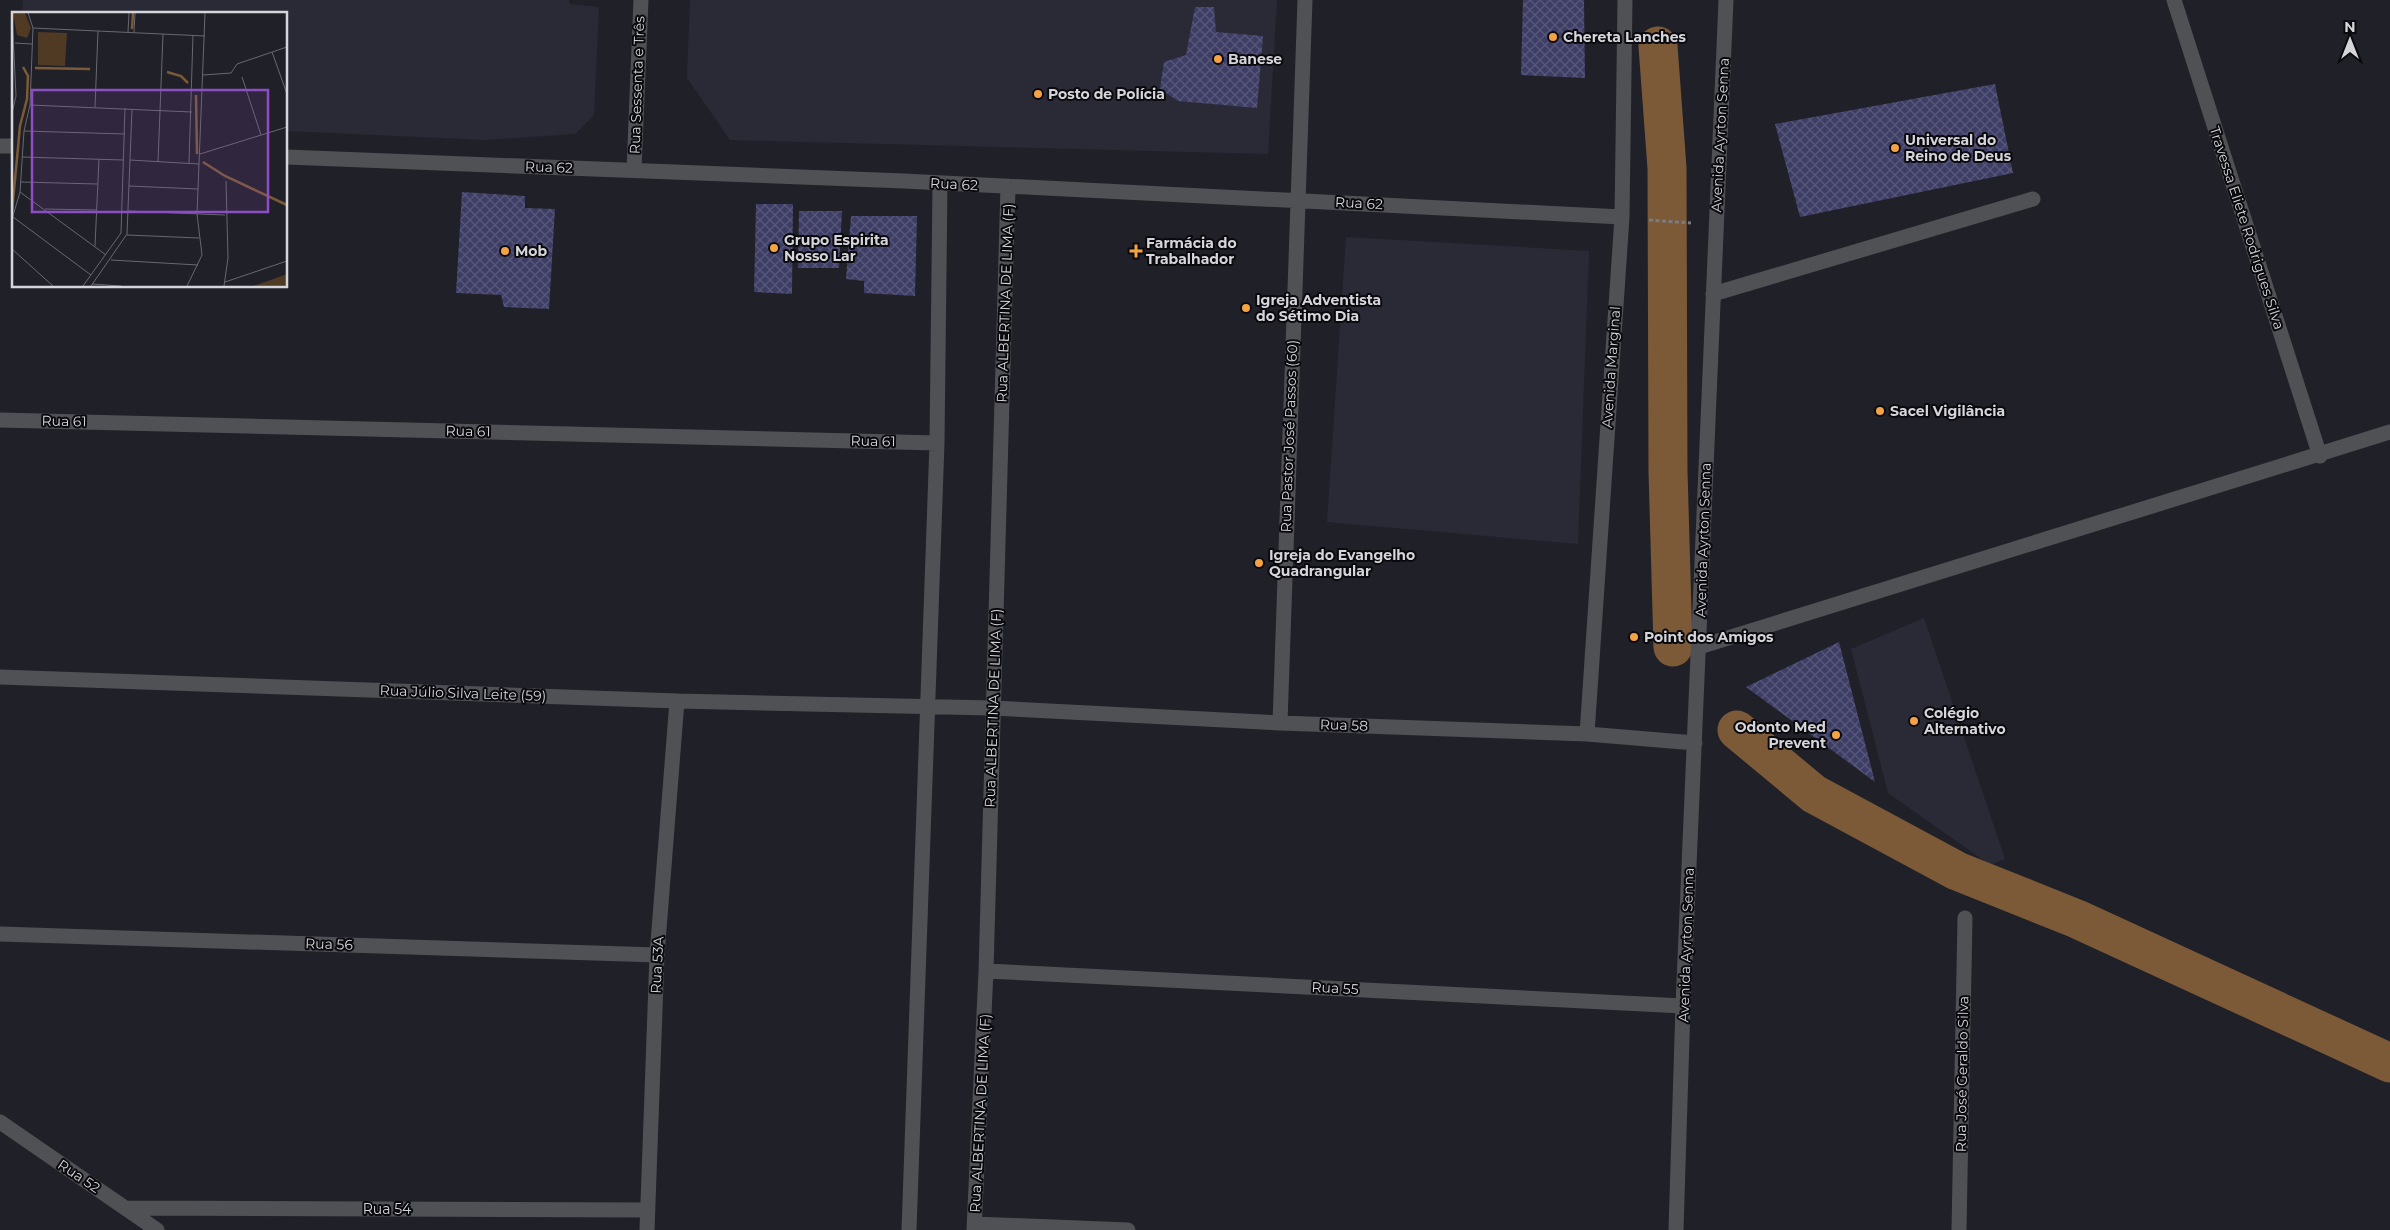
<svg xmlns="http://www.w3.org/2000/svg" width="2390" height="1230" viewBox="0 0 2390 1230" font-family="Montserrat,sans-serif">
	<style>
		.built { fill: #2a2a37 }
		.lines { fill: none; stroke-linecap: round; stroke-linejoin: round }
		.canal { stroke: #7c5a37; stroke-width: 39 }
		.building { fill: url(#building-cross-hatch) }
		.path { stroke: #7b7b82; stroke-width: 3; stroke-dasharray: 4 2.5; stroke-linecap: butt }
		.minor { stroke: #505154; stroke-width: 15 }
		.poi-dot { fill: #f4a344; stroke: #0a0a0e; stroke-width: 2 }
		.labels { text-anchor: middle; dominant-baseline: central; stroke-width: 4; stroke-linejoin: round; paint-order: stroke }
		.poi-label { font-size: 14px; font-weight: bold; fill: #d5d5da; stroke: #0a0a0e; text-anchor: start }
		.street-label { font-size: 14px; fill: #d5d5da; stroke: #0a0a0e }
		.inset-river { fill: none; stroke: #7c5a37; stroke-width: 2.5 }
		.inset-road { fill: none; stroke: #68686f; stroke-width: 1 }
		.view { fill: #8d4ec4; fill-opacity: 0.15; stroke: #8d4ec4; stroke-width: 2.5 }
		.inset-edge { fill: none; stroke: #d5d5da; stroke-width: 2.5 }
	</style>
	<defs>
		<pattern id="building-cross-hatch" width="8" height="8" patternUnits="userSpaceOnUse" patternTransform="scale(1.25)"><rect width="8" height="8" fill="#3e3d65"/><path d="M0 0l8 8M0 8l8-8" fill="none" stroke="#59587a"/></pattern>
	</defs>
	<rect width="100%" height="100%" fill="#202028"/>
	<path class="built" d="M23,0h546l1,4 29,3 -5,108 -19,19 -90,6 -199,-9v-117h-264z
		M690,0h587l-9,154 -538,-14 -43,-62z
		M1346,237l243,14 -11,293 -251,-22z
		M1924,618l81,241 -15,6 -102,-72 -37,-144z"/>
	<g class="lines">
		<path class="canal" d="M1658,46l9,122 1,303 5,176
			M1737,730l77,64 143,77 120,48 313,144"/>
	</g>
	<path class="building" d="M1523,0h61l1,78 -64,-3z
		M1195,7h19l2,25 47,4 -6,72 -79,-7 -18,-12 4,-27 22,-7z
		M1995,84l18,89 -213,44 -25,-93z
		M462,192l63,4v12l30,1 -6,100 -45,-2 -3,-12 -45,-2z
		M756,204h37l-1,90 -38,-2z
		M799,211h43l-3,57h-41z
		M851,216h66l-2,80 -51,-3v-12l-18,-2z
		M1839,642l36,140 -129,-95z"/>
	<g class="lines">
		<path class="path" d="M1649,220l42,3"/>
		<path class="minor" d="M2174,0l146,456
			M0,146h14
			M286,157l618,24 718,36
			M634,170l7,-170
			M1713,294l320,-95
			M0,420l937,23
			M1699,647l691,-215
			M0,677l677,24 315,7 288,15 307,11 108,9
			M1280,723l25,-723
			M1587,734l35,-517 3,-217
			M0,934l657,21
			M986,971l697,35
			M0,1122l157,108
			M126,1208l522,2
			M975,1224l153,6
			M647,1230l10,-275 20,-254
			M909,1230l28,-787 3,-260
			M974,1230l12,-259 22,-785
			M1676,1230l7,-224 43,-1006
			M1959,1230l6,-312"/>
	</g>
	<g class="poi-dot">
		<circle cx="1553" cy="37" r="5"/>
		<circle cx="1218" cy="59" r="5"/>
		<circle cx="1038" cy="94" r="5"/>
		<circle cx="1895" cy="148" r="5"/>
		<circle cx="774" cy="248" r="5"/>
		<circle cx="505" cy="251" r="5"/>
		<path d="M1133.5 243.5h5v5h5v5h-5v5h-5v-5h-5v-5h5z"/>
		<circle cx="1246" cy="308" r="5"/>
		<circle cx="1880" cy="411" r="5"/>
		<circle cx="1259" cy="563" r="5"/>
		<circle cx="1634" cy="637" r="5"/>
		<circle cx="1914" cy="721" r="5"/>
		<circle cx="1836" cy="735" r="5"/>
	</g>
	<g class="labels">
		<g class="poi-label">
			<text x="1563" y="37">Chereta Lanches</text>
			<text x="1228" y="59">Banese</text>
			<text x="1048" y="94">Posto de Polícia</text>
			<text x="1905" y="140">Universal do<tspan x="1905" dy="16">Reino de Deus</tspan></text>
			<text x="784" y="240">Grupo Espirita<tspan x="784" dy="16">Nosso Lar</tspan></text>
			<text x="1146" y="243">Farmácia do<tspan x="1146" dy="16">Trabalhador</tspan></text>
			<text x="515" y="251">Mob</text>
			<text x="1256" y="300">Igreja Adventista<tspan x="1256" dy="16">do Sétimo Dia</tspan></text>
			<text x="1890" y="411">Sacel Vigilância</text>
			<text x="1269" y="555">Igreja do Evangelho<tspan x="1269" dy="16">Quadrangular</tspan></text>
			<text x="1644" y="637">Point dos Amigos</text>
			<text x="1924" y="713">Colégio<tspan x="1924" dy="16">Alternativo</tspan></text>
			<text x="1826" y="727" text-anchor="end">Odonto Med<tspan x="1826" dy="16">Prevent</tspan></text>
		</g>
		<g class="street-label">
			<text transform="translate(637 85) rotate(-88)">Rua Sessenta e Três</text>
			<text transform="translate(1720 135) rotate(-87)">Avenida Ayrton Senna</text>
			<text transform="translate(549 167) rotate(2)">Rua 62</text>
			<text transform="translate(954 184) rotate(3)">Rua 62</text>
			<text transform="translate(1359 203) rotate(3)">Rua 62</text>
			<text transform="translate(2247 228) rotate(72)">Travessa Eliete Rodrigues Silva</text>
			<text transform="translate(1005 303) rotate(-88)">Rua ALBERTINA DE LIMA (F)</text>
			<text transform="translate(1611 367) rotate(-86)">Avenida Marginal</text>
			<text transform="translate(64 421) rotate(1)">Rua 61</text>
			<text transform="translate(468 431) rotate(1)">Rua 61</text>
			<text transform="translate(1289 436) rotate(-88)">Rua Pastor José Passos (60)</text>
			<text transform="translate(873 441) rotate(1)">Rua 61</text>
			<text transform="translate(1703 540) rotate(-88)">Avenida Ayrton Senna</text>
			<text transform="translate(463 693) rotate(2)">Rua Júlio Silva Leite (59)</text>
			<text transform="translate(993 708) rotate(-88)">Rua ALBERTINA DE LIMA (F)</text>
			<text transform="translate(1344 725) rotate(2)">Rua 58</text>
			<text transform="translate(329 944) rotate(2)">Rua 56</text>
			<text transform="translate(1686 945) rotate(-88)">Avenida Ayrton Senna</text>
			<text transform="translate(657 965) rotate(-87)">Rua 53A</text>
			<text transform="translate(1335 988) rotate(3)">Rua 55</text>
			<text transform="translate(1962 1074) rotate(-89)">Rua José Geraldo Silva</text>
			<text transform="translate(980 1113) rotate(-87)">Rua ALBERTINA DE LIMA (F)</text>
			<text transform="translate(79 1176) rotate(34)">Rua 52</text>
			<text x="387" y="1209">Rua 54</text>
		</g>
	</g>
	<g transform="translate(12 12)">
		<rect width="275" height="275" fill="#202028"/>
		<path d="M1,1h12l6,15 -4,10 -10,-3zM26,20l29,1 -2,33 -27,-1z" fill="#503a23"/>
		<path d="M275,262v12h-34l26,-9z" fill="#503a23"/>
		<path class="inset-river" d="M120,17l1,-16M23,56l55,1M155,60l14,4 7,7M184,83l1,59M191,150l22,14 62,29M0,200l8,-86 7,-27 1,-23 -5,-9"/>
		<path class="inset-road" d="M0,1l4,83 -4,17M21,16l172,8M116,20l1,-19M122,20l1,-19M3,31l17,1M260,40l15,42M191,63l28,-2 6,-9 50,-17M230,65l19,58M18,93l162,7M83,95l3,-76M12,119l101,3M188,142l87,-27M10,145l102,3M118,148l69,4M146,150l5,-128M177,151l4,-128M9,170l76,2M117,174l69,3M8,180l86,63M33,197l51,1M116,199l97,4M1,205l78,58M0,207l8,-27 4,-61 6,-26 3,-77 -5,-15M115,223l72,3M83,234l4,-87M0,237l41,37M99,248l87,5M213,270l62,-21M80,272l29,2M71,274l38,-53 4,-125M79,274l36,-52 5,-125M175,274l15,-31 -5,-41 8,-201M212,274l4,-28 -2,-77"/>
		<path class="view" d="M20,78h236v122h-236z"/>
		<rect width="275" height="275" class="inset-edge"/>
	</g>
	<g transform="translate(2350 40)" stroke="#0a0a0e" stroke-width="4" paint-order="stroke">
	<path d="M0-4L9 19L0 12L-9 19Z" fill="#d5d5da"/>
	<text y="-8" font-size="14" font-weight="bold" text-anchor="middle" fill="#d5d5da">N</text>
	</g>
</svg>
